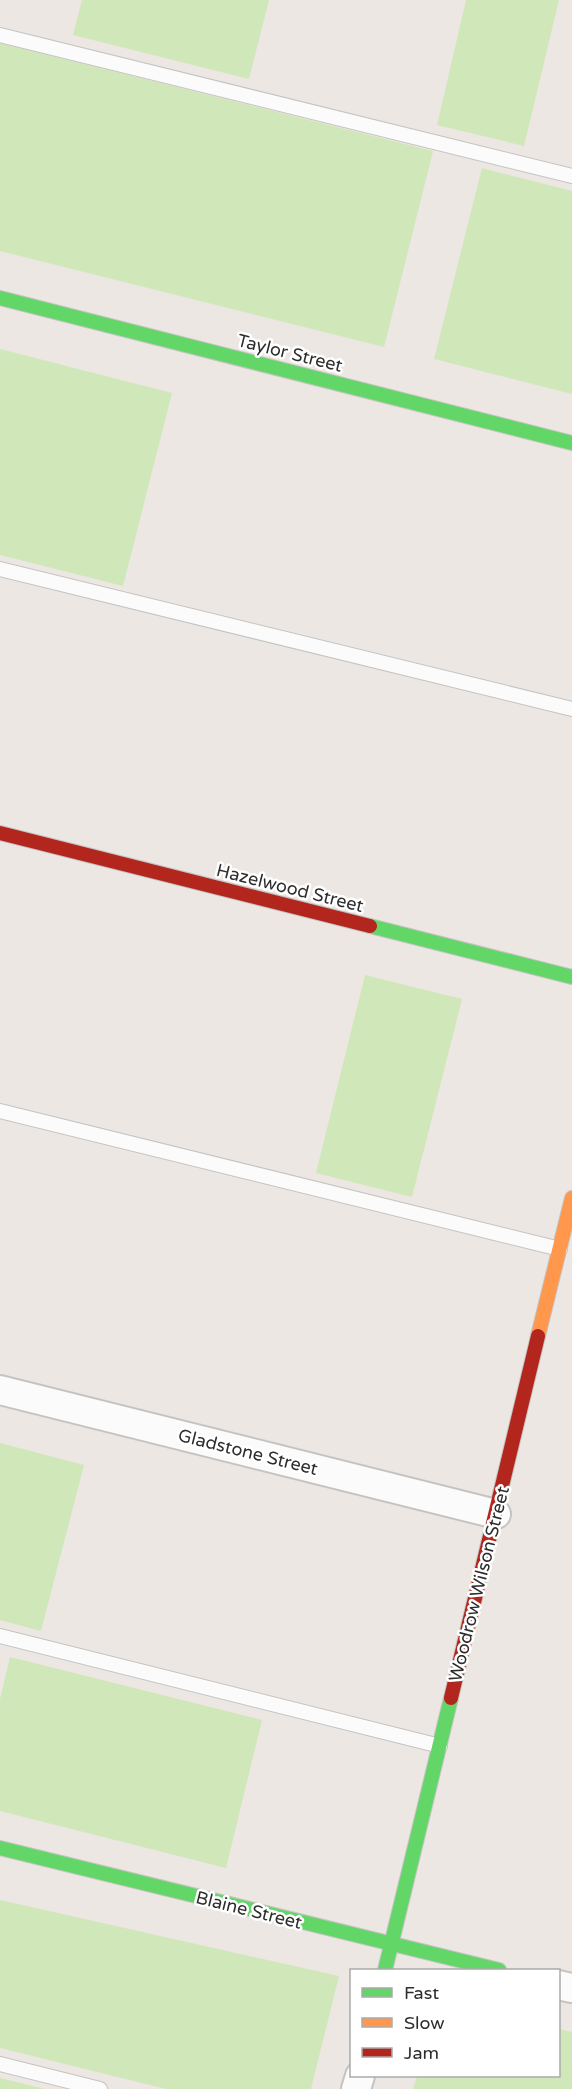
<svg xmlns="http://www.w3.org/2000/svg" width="572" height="2089" viewBox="0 0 572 2089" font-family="'Varela Round',sans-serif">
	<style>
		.grass { fill: #d0e7ba }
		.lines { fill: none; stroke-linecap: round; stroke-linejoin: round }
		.lane-casing { stroke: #c5c4c3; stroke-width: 16 }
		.street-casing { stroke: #c5c4c3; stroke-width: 32 }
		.fast-casing { stroke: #c5c4c3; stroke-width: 16 }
		.slow-casing { stroke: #c5c4c3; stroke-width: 16 }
		.jam-casing { stroke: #c5c4c3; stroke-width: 16 }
		.lane { stroke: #fcfbfb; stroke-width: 14 }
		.street { stroke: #fcfbfb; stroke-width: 28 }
		.fast { stroke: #63d668; stroke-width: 14 }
		.slow { stroke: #ff974d; stroke-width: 14 }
		.jam { stroke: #b3261e; stroke-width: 14 }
		.labels { text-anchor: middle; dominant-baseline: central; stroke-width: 5; stroke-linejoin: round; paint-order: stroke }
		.street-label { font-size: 18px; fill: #2d2d2d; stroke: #fff }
	</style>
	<rect width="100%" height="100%" fill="#ece7e2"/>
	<path class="grass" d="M82,0h187l-20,79 -176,-44z
		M466,0h93l-35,146 -87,-21z
		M0,43l433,108 -49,196 -384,-96z
		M482,168l90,23v203l-138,-35z
		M0,349l172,44 -49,193 -123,-31z
		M365,975l97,24 -50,198 -96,-24z
		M0,1443l84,22 -43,166 -41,-11z
		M10,1657l252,63 -36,148 -226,-57v-112z
		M0,1900l339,76 -28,113h-145l-166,-41z
		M559,2029l13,3v57h-159l4,-13h141z
		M0,2078l45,11h-45z"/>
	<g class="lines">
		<g class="lane-casing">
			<path id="lane" d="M0,35l572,141
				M0,569l572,140
				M0,1111l560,138
				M0,1636l440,110
				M0,2064l100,25"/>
		</g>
		<g class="street-casing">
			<path id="street" d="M0,1390l496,124
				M558,1985l14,3
				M356,2089l4,-13"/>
		</g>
		<g class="fast-casing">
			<path id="fast" d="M0,298l572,145
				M370,926l202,51
				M0,1848l499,122
				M385,1970l66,-272"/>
		</g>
		<g class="slow-casing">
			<path id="slow" d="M538,1336l34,-138"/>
		</g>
		<g class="jam-casing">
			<path id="jam" d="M0,833l370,93
				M451,1698l87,-362"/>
		</g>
		<use href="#lane" class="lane"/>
		<use href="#street" class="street"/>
		<use href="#fast" class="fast"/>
		<use href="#slow" class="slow"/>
		<use href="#jam" class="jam"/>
	</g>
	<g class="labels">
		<g class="street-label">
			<text transform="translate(290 353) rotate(14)">Taylor Street</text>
			<text transform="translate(290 888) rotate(14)">Hazelwood Street</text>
			<text transform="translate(248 1452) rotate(14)">Gladstone Street</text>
			<text transform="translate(479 1584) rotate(-76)">Woodrow Wilson Street</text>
			<text transform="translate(249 1910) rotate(14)">Blaine Street</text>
		</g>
	</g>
	<rect x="350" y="1969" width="210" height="108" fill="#ffffff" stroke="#ababab" stroke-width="1.5"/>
	<rect x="362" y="1988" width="30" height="9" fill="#63d668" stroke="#ababab" stroke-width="1.5"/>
	<text x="404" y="1999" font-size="18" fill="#2d2d2d">Fast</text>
	<rect x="362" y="2018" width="30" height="9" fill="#ff974d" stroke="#ababab" stroke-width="1.5"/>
	<text x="404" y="2029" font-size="18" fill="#2d2d2d">Slow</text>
	<rect x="362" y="2048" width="30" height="9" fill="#b3261e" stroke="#ababab" stroke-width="1.5"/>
	<text x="404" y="2059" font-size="18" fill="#2d2d2d">Jam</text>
</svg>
